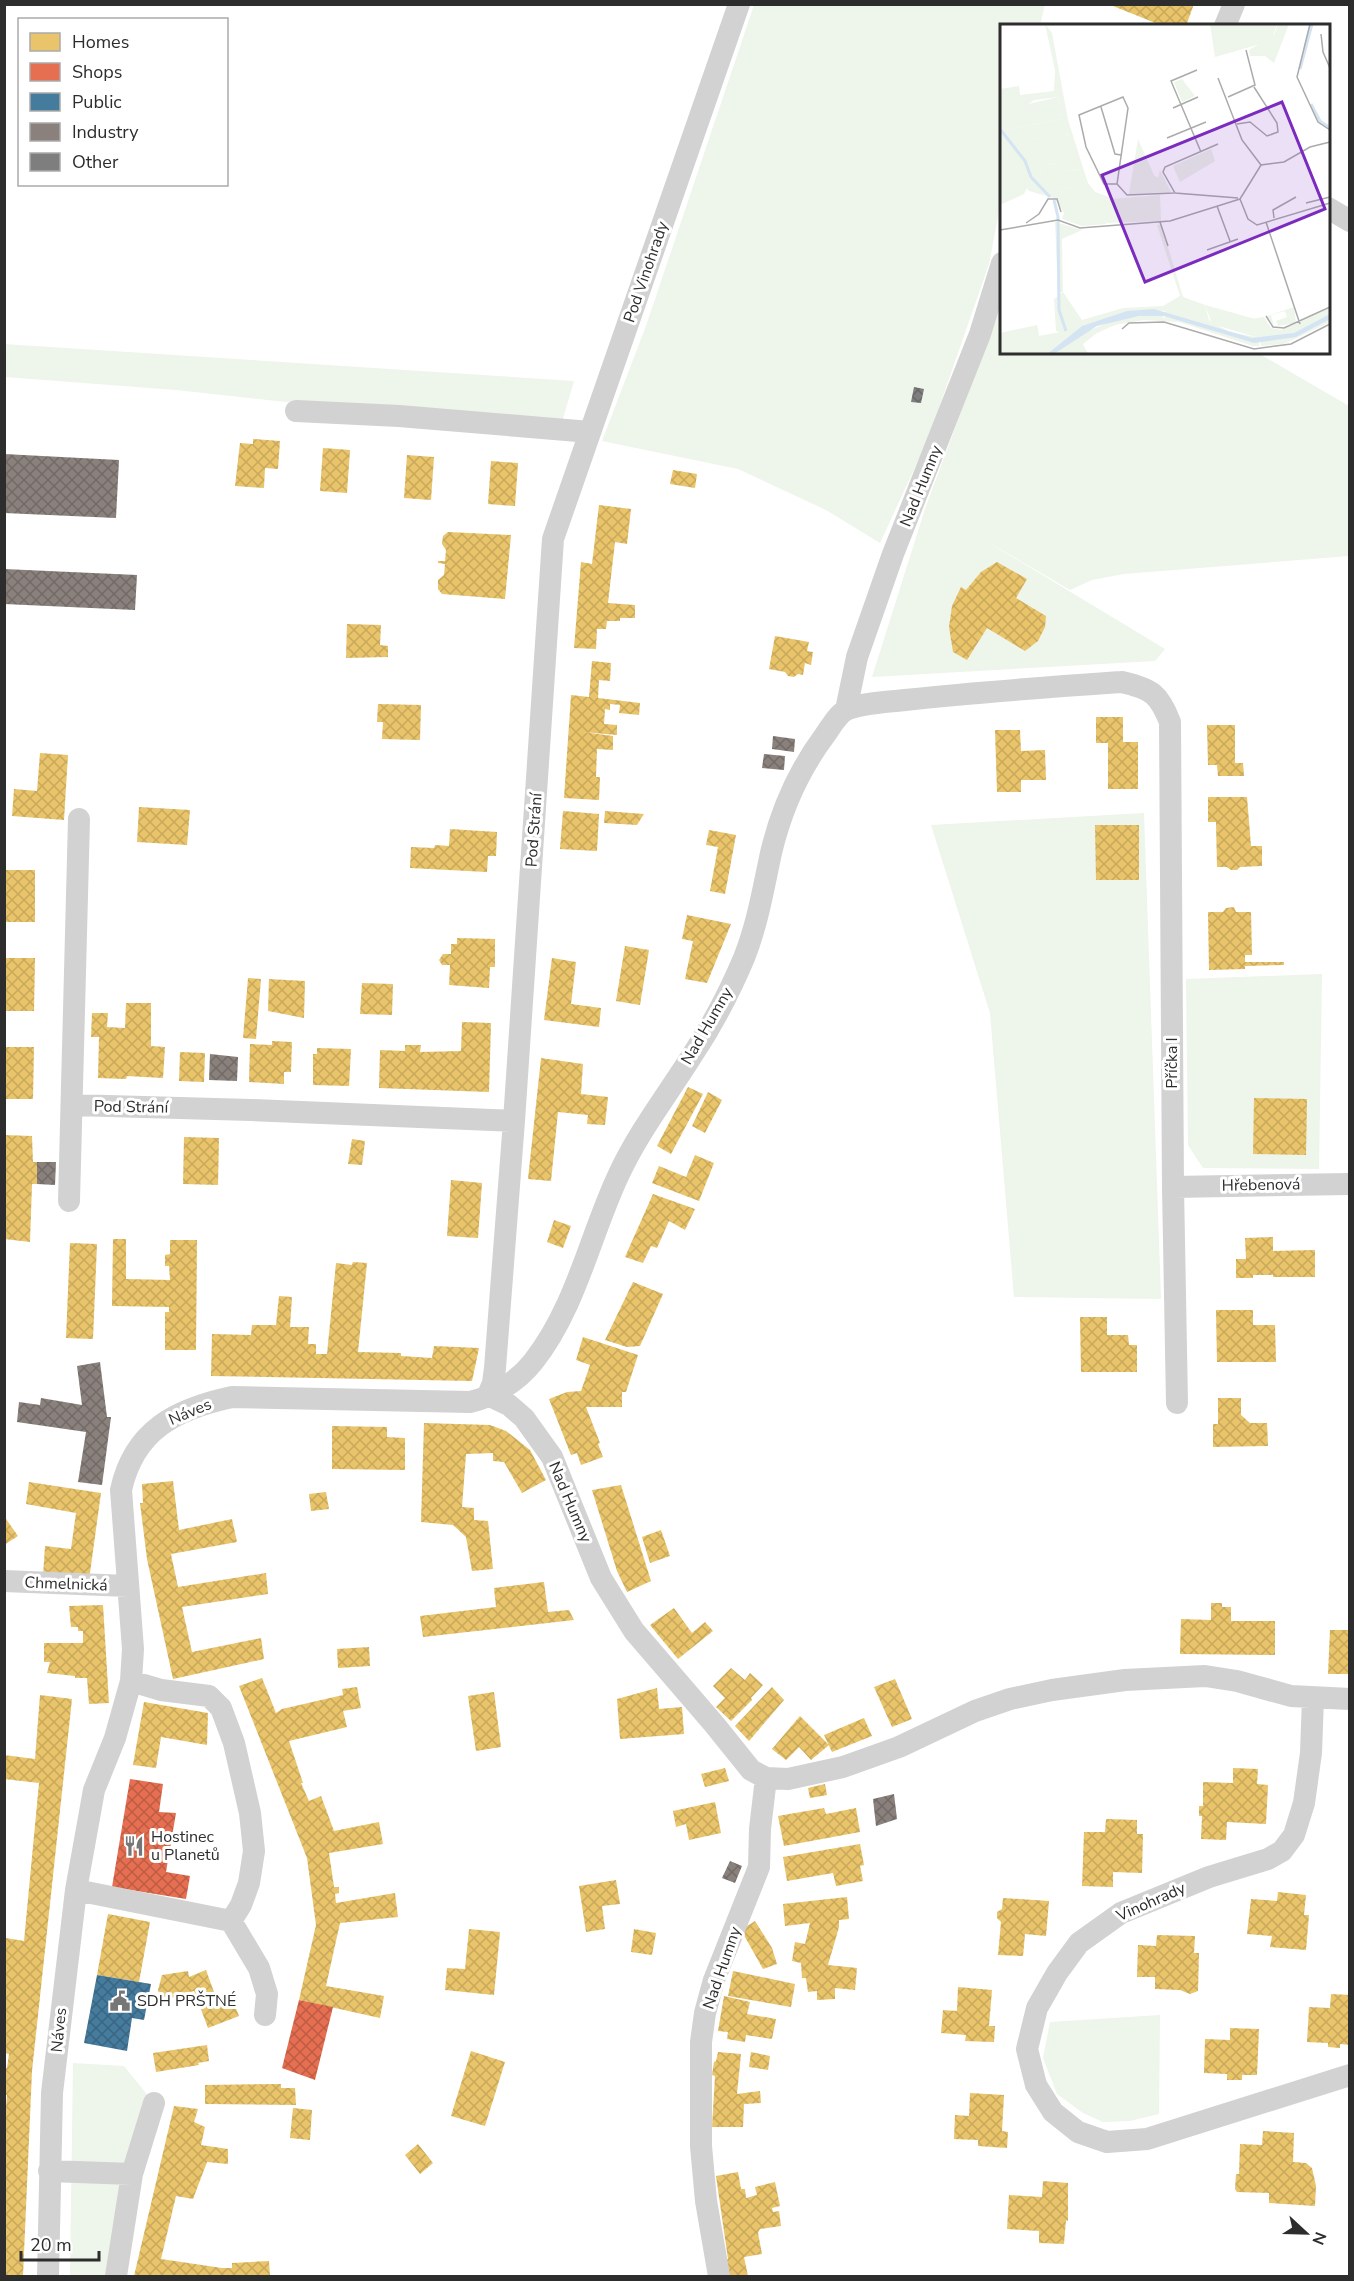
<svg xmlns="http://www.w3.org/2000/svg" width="1354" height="2281" viewBox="0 0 1354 2281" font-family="'Nunito Sans',sans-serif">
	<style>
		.green { fill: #eef5ea }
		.homes { fill: url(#homes-cross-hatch) }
		.shops { fill: url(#shops-cross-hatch) }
		.public { fill: url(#public-cross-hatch) }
		.industry { fill: url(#industry-cross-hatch) }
		.building { fill: url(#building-cross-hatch) }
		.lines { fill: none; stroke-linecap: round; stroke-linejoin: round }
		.street { stroke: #d2d2d2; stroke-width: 22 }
		.labels { text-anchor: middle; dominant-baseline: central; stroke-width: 6; stroke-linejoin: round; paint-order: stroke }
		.street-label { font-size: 16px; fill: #2d2d2d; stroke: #fff }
		.poi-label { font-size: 16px; fill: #2d2d2d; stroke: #fff; text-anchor: start }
		.inset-river { fill: none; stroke: #d4e4f3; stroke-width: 3 }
		.inset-road { fill: none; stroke: #ababab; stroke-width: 1.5 }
		.view { fill: #7b2cbf; fill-opacity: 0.15; stroke: #7b2cbf; stroke-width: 3 }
		.inset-edge { fill: none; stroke: #2d2d2d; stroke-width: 3 }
	</style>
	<defs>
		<pattern id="homes-cross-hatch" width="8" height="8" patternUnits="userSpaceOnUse" patternTransform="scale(1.5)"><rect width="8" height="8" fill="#e9c46a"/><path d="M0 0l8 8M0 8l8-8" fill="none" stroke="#c8a95c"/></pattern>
		<pattern id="shops-cross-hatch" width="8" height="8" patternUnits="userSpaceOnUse" patternTransform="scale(1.5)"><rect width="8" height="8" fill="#e76f51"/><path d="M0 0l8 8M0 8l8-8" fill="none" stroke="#bc5c44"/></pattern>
		<pattern id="public-cross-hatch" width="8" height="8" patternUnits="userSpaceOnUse" patternTransform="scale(1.5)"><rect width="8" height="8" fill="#457b9d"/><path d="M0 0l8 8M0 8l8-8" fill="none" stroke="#3a6580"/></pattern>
		<pattern id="industry-cross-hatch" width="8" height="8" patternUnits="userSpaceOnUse" patternTransform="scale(1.5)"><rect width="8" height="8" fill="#8a817c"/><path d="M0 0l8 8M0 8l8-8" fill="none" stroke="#716a66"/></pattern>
		<pattern id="building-cross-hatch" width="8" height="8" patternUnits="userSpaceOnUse" patternTransform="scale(1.5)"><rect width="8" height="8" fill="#7e7e7e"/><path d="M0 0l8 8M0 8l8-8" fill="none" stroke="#686868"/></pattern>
	</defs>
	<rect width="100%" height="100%" fill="#fff"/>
	<path class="green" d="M754,5h291l-5,20 -38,1 -1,175 -12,63 -61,175 -48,104 -54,-33 -88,-41 -136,-28 44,-115z
		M1001,305l1,47 256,1 91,53v150l-225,18 -32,6 -22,10 -89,-52 184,111 -10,12 -283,16 54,-171z
		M4,344l570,37 -15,51 -383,-42 -171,-13z
		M1144,813l17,486 -147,-2 -24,-284 -59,-188z
		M1322,974l-3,195 -116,-1 -15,-23 -2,-166z
		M1160,2015l-1,99 -29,7 -27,1 -20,-9 -26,-19 -14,-36 7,-36z
		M73,2063l51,3 30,37 -38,173h-46z"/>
	<path class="homes" d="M1108,4h86l-8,22h-23z
		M253,439l27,2 -2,28 -13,-1 -1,20 -29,-2 5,-43 13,1z
		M323,448l27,2 -3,43 -27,-2z
		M407,455l27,2 -3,43 -27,-2z
		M491,461l27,2 -3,43 -27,-2z
		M673,470l24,4 -2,14 -25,-4z
		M599,505l32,4 -4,35 -12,-2 -7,61 27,2v13h-15v3h-13l-1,8h-9l-1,20 -22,-1 7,-86 11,2z
		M448,532l63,3 -6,64 -63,-5 -4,-5v-9l6,-5 1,-11 -7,-1v-2h7l1,-11 -4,-6 1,-8z
		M997,562l30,17 -11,19 30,18 -1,11 -7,14 -13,10 -38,-23 -20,32 -14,-8 -4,-25 3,-21 9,-19 5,3 15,-18z
		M347,624l34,1 -1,20 8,1v11l-42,1z
		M775,636l34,6 -2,9 6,1 -2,13 -6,-2 -2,12 -5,-1 -4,3 -6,-1 -3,-4 -16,-3z
		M592,661l19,2 -1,18 -11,-1 -1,18 42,5 -1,12 -20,-2 1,-8 -10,-1v6l-5,-1 -1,15 13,1v10l-34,-3 30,4v14l-16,-1 -1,28h4l-1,23 -35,-2 7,-103 18,2z
		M378,704l43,1 -1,35 -38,-1 1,-17h-6z
		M1096,717h27v25h15v47h-30v-46h-12z
		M1207,725h28v38h8l1,13h-26l-1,-11h-9z
		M995,730h25l1,21 24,-1 1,30h-25v12h-24z
		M40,753l28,2 -4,65 -52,-4 2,-27 23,2z
		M1208,797h39l4,49h11v20l-22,1 -3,3h-6l-4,-3h-10l-1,-45h-8z
		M139,807l51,3 -3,35 -50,-3z
		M563,811l36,3 -2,37 -37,-2z
		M605,811l39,3 -7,11 -33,-2z
		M1095,825h44v55h-43z
		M450,829l47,3 -1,24h-8l-1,16 -77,-4 1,-21 23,1 1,-3 14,1z
		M709,830l27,5 -11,59 -15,-3 8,-44 -12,-2z
		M4,870h31v52h-31z
		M1234,907l2,5h15l1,43h-7v7h39v3l-39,1v3l-36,1 -1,-58h15l3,-4z
		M687,915l44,9 -24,59 -22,-4 8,-38 -11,-2z
		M457,938l38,1v28h-5l-1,21 -40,-3 1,-20h-8l-3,-5 4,-6h8v-10h6z
		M625,946l24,4 -9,55 -24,-4z
		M4,958h31l-1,53h-30z
		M552,958l24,4 -5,42 30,4 -2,19 -55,-7z
		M248,978l13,1 -5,60 -13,-1z
		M269,979l36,2 -1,37 -36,-7z
		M362,983l31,1 -1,31 -32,-1z
		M126,1003h25v43l14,1 -2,31 -36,-2 -1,3 -28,-1 1,-41h-8l1,-24h16l-1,14 18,1z
		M462,1022l29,1 -2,69 -110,-4 1,-38 25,1v-6h16l-1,7 41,-1z
		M272,1041l20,1 -1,30h-7v12l-35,-2 1,-38 22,1z
		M4,1047h30l-1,52h-29z
		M317,1048l34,1 -2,37 -36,-1v-31h4z
		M180,1052l25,1 -1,29 -25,-1z
		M541,1058l42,6 -2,30 27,3 -3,28 -18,-1 1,-9 -30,-3 -7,69 -23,-2z
		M688,1087l15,7 -32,60 -14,-8z
		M708,1092l14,8 -17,33 -13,-7z
		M1254,1098l53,1 -1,56 -53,-1z
		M4,1135l28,1 1,26h4v22h-5l-2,58 -26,-3z
		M184,1137l35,1 -1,47 -35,-1z
		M352,1139l13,2 -3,24 -14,-1z
		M695,1155l19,8 -15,38 -47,-18 7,-17 27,11z
		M451,1180l31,3 -4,55 -31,-2z
		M653,1194l42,15 -10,21 -16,-9 -12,27 -6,-2 -8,17 -18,-6z
		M554,1220l17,6 -8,22 -16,-6z
		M1273,1237v14l42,-1v27h-42v-2h-20v3h-17v-19h10l-1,-21z
		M113,1239h13v40l44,1 -1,-14h-4v-11l5,-1v-14h27l-1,110h-31v-38h4v-5l-57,-1z
		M70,1243l27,1 -4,95 -27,-1z
		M353,1262l14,1 -9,89 43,1v3l31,2 2,-12 45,2 -7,33 -261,-5 1,-42 39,1 1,-10h24l3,-29 13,1 -2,30h19l-1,17h8v10h11l9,-91 16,2z
		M633,1282l30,12 -23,52 -13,1 -22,-7z
		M1216,1310h37v15h22l1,37h-59z
		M1080,1317h27v18h21l1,10h8v27h-56z
		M583,1337l55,18 -12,37h-4v15h-36l14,36 -2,1 5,13 -22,8 -4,-12 -6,2 -22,-56 18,-7 14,-1 9,-26 -14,-5z
		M1218,1398h23v17l9,8h17l1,23 -55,1v-23h5z
		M424,1423l66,2 16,6 24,19 16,30 -24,13 -18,-31 -11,-1v-8l-27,1 -4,53 12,1v12l14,1 5,48 -21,2 -6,-34 -13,-12 -32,-3z
		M332,1426l55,1v10l18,1v32l-73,-1z
		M173,1481l6,49 53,-11 5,23 -66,12 7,33 88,-14 2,21 -86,13 10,45 69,-14 3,21 -91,20 -26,-120 -7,-56h3l-1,-19z
		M29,1482l72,11 -12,87 -46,-4 2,-30 26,3 5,-36 -50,-9z
		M621,1485l30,96 -24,11 -10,-21 -25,-81z
		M326,1492l3,17 -18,2 -2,-17z
		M4,1516l14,20 -14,9z
		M661,1530l9,26 -20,7 -8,-26z
		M544,1582l4,30 21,-2 5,10 -151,17 -3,-21 76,-9 -2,-19z
		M1211,1603h11v4h9v14h44v34l-95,-1 1,-35 30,1z
		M103,1605l6,98 -20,1 -2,-26h-12v-2l-28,-3 3,-11h-6v-19h39v-12h-5v-4h-7l-2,-21z
		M674,1608l18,25 13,-11 8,9 -35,28 -28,-34z
		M1330,1630h20v44h-22z
		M369,1647l1,19 -32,2 -1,-19z
		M731,1668l14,12 5,-7 13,12 -12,13 1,2 -21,21 -15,-14 9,-9 -12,-12z
		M262,1678l14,35 6,-4 61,-14 -1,-6 15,-2 4,21 -18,3 4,16 -58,14 14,42h-2l8,18 12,-5 13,35 45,-9 4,22 -54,9 5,34h5v6l-4,1 1,9 59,-10 3,24 -58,6 -14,63 58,10 -4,22 -81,-18 17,-75 -9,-67 -68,-172z
		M895,1679l17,40 -20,8 -18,-40z
		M772,1687l12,13 -35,41 -14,-15z
		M657,1688l2,21 23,-2 2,27 -64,5 -3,-40z
		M494,1692l7,55 -25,4 -8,-55z
		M40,1695l32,4 -40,372 -9,205h-19v-144l3,-37h-3v-27h3l2,-14 -5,-1v-99l2,-16 18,3 15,-158 -35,-4v-24l31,4z
		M144,1702l64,11 -1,32 -46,-8 -5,31 -23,-3z
		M800,1716l29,29 -18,15 -12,-13 -13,13 -14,-11z
		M864,1718l8,18 -40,16 -8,-17z
		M725,1768l4,13 -24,6 -4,-13z
		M1233,1768l25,1 -1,15 11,1 -2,39 -39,-2 -1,18 -25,-1 1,-23h-3v-10h4v-24l30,1z
		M825,1784l2,11 -17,3 -2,-10z
		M715,1802l6,31 -32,7 -3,-16 -10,3 -3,-16z
		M824,1808l2,6 30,-6 4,24 -76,14 -6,-30z
		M1106,1819l31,1v14h6l-1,39 -29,-1v15l-31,-1 2,-54h21z
		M860,1844l4,21 -4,1 3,15 -27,5 -3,-13 -46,8 -4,-24z
		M616,1880l4,24 -18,2 3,23 -19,3 -7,-46z
		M1278,1892l28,3 -2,20h5l-3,35 -36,-3 2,-11 -25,-2 4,-35 26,2z
		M847,1897l2,22 -10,1v7l-11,38 29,3 -2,22 -20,-2v11l-18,1v-9l-9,1 -2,-14h-4l-1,-15 -9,-2 3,-19 10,2 5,-21 -25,3 -2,-22z
		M1003,1898l46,3 -3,35 -21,-2 -2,22 -25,-1 3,-33 -4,-4v-6l5,-3z
		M108,1914l42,8 -11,60 -42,-7z
		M755,1921l17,27 5,16 -14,5 -22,-39z
		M469,1929l31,3 -6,63 -49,-5 2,-22 18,1z
		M634,1929l22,4 -4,22 -21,-3z
		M1157,1935l38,1 -1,17h5l-1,38 -8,3 -10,-4 -25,-1v-12h-18l1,-32 18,1z
		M206,1970l13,36 10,-3 2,4 4,-1 4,10 -31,12 -14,-37 -4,1 1,3 -31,4 -2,-9 4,-15 26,-4 1,6z
		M733,1971l62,13 -4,23 -63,-11z
		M958,1987l34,3 -3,36h6l-1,16 -29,-1 1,-6 -25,-2 2,-23 14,1z
		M1331,1994l19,1v50l-10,-1v4l-12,-1v-4l-21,-1 2,-35 21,1z
		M724,1996l26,6 -3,12 29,5 -4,20 -26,-4 -1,7 -18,-3 1,-7 -10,-1z
		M1230,2028l29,1 -2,46h-15v5h-15v-6l-23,-1 1,-34 25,1z
		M207,2045l2,16 -11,2 1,2 -43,7 -3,-19z
		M471,2051l34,11 -20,64 -34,-10z
		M718,2052l23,2 -4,40 23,-3 1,12 -17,1 -1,23h-31l3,-51 -3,-1 2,-13 2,-1z
		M751,2052l19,4 -2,14 -19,-3z
		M281,2084v4h14l1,17 -91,-1v-19z
		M970,2093l34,2 -2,36 6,1 -1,16 -29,-2v-6l-24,-1 1,-24 14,1z
		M174,2106l24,3 -4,13 11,5 -4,18 27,4v15l-21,-2 -14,37 -17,-3 -15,63 61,9h10v-5l37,-2 1,15h-136z
		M293,2108l19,2 -2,30 -20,-2z
		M1263,2131l31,2 -1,29 13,1 6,5 4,18 -1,20 -46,-3v-10l-32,-1 -2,-3 1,-15h3l1,-30 22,1z
		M418,2144l15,19 -13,11 -15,-19z
		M738,2172l3,17h4l1,9 11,-3 -2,-8 20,-5 5,24 -8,2 1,4 6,-1 2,15 -21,3 -2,4 4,21 -18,3 4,19h-21l-3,-16 4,-1 -12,-83z
		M1043,2181l25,2v38l-2,-1 -2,24 -25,-1v-12l-32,-2 2,-34 33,2z"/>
	<path class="shops" d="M130,1779l33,5 -4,28 17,1 -10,59 24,4 -4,23 -74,-12z
		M299,2000l34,7 -18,73 -33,-12z"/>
	<path class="public" d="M97,1975l54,9 -7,36 -12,-2 -5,33 -43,-8z"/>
	<path class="industry" d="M4,454l115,6 -3,58 -112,-5z
		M4,569l133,6 -2,35 -131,-6z
		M773,736l22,3 -1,13 -22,-3z
		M764,754l21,2 -1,14 -22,-2z
		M210,1054l28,3 -1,24 -28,-1z
		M37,1162h19l-1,23 -18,-1z
		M100,1362l7,55h4l-9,68 -24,-3 8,-50 -69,-10 2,-20 21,3 1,-7 41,7 -5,-39z
		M894,1794l3,25 -21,7 -3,-27z
		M730,1861l12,5 -7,17 -13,-5z"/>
	<path class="building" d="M914,387l10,2 -3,14 -10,-1z"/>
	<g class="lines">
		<path class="street" d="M1225,26l9,-22
			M1328,208l22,13
			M296,411l103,5 191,16
			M846,710l11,-53 36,-103 87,-220 22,-71
			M72,1105l179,5 263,11
			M1173,1187l177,-3
			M69,1201l10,-382
			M488,1395l5,-12 2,-15 19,-247 39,-582 186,-535
			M488,1395l21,10 15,13 28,39 49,121 33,53 80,93 37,46 15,8 22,1 55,-12 56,-20 76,-36 35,-12 42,-9 73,-10 80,-4 32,5 54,15 59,3
			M4,1581l124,5
			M131,1681l30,9 48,6 12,12 13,35 16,70 4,38 -5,32 -8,22 -10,16 28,47 8,26 -2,21
			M1313,1698l-2,55 -7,50 -10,32 -12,16 -14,8 -59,18 -88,36 -42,30 -22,30 -20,35 -10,41 9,36 17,27 25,20 29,10 40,-3 203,-64
			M76,1890l155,31
			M49,2171l83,3
			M48,2276l4,-183 24,-203 18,-100 21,-52 16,-57 2,-32 -12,-159c13,-60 55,-81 111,-93l238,5c23,-5 48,-21 63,-40 43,-54 57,-127 86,-188 20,-43 49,-80 74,-120 20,-30 37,-63 51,-96 14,-36 19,-68 27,-105 10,-43 28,-83 54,-118 6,-8 12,-20 21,-25 14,-7 43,-8 59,-10 72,-8 145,-13 217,-18 30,7 37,12 48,40l3,465 4,216
			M116,2276l16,-102 22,-71
			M719,2276l-13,-75 -5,-55v-104l4,-29 9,-33 45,-113 1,-38 6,-51"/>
	</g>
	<defs>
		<g id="restaurant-bare" transform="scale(1.62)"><path d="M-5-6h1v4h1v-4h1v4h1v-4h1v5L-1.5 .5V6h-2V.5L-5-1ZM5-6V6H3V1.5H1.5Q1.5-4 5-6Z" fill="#767676" stroke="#fff" stroke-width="2.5" paint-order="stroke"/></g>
		<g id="civic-bare" transform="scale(1.62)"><path d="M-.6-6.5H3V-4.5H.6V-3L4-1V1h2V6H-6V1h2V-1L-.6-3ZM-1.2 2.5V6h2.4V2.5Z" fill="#767676" stroke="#fff" stroke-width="2.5" paint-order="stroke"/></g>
	</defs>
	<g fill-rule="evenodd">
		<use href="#restaurant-bare" x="134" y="1846"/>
		<use href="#civic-bare" x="120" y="2001"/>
	</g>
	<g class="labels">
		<g class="street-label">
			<text transform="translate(646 272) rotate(-71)">Pod Vinohrady</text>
			<text transform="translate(921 486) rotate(-68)">Nad Humny</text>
			<text transform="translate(534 830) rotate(-86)">Pod Strání</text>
			<text transform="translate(707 1026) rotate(-60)">Nad Humny</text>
			<text transform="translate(1172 1063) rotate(-90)">Příčka I</text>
			<text transform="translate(131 1107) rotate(1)">Pod Strání</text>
			<text transform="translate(1261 1185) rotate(-1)">Hřebenová</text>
			<text transform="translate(190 1412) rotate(-23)">Náves</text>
			<text transform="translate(570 1502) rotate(67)">Nad Humny</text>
			<text transform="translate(66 1584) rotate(2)">Chmelnická</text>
			<text transform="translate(1151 1902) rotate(-24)">Vinohrady</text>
			<text transform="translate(722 1968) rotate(-71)">Nad Humny</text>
			<text transform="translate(59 2030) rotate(-84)">Náves</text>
		</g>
		<g class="poi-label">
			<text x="151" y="1837">Hostinec<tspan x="151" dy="18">u Planetů</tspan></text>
			<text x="137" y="2001">SDH PRŠTNÉ</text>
		</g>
	</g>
	<g transform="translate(1000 24)">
		<rect width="330" height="330" fill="#fff"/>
		<path d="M210,0h67l-4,12 -13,8 -45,13zM182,55l13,17 -13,6 -8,-20zM58,73l3,22 -61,12 4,-12 12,-12zM69,109l-14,16 -27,19 -11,-15 3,-7 11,-7zM138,115l16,36 4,3 2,-8 11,22 -42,2zM0,120l28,42 -4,8 -24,11zM211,125l4,12 -35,21 -7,-16zM56,139l9,7 19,1 4,12 -33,8 -17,-12 6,-13zM160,171l1,26 -55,2 -6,-23zM55,198l27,8 -20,9 1,53 -5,1zM161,200l22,73 22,8 4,15 20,12 27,5 1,-3 -18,-3 -1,-10 26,-4 7,11 10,2 49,-22v14l-46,22 -23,2 -2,-11v11h-6l-74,-24 -35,-2 -29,5 -18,8 -14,11 5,10h-34l24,-19 37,-15 24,-4h24l1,4 1,-9 -26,-1 -57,16 -35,28h-47l37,-29 2,11 22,-4 21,-12 41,-12 40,-2 17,-10 -23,-71zM294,283l2,16 -18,3 -2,-5 11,-4 -2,-6 -14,4 3,11 -7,-10z" fill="#eef5ea"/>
		<path d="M45,0l7,9 16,87 16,51 -19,-1 -9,-7 -12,3 -6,13 17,12 33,-8 7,9 20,7 -14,1 5,24 -24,2 -20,-7 2,-6 -10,-15 -25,-7 -29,-47v-55l19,-3 1,9 34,-4 1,-21zM58,73l3,22 -61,12 4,-12 12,-12 4,3 14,-10zM69,110l-41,34 -11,-15 3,-7 11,-7zM278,0h11l-15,39 -9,-7h-15l-1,-6 25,-15zM63,268l19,28 -19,13 -7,-2 -2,-32zM205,281l50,14 -16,2 1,10 17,3 -1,3 -44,-13z" fill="#eef5ea" fill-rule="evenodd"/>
		<path d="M37,301l3,29h-40v-21z" fill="#eef5ea"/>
		<path d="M154,285l98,29 42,-5 36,-19v5l-34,18 -42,6 -90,-27h-25l-42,10 -43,28h-7l35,-28 45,-15z" fill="#d4e4f3"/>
		<path class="inset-river" d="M300,45l12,-45M311,80l9,17 10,7M0,105l25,32 6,16 19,20M54,176l4,17 1,93 7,21"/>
		<path class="inset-road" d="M310,0l-13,53 21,45 12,8M321,10l2,18 7,16M197,46l-26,11 30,71M218,54l24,62 19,25M123,73l5,11 -11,76h-13l-18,-37 -7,-32zM228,73l27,-12 -9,-35M101,83l14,47 6,1M173,84l25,-11M237,100l13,-2 17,14 11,-4 -1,-9 -23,-36M167,114l39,-16M218,120l-53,23 -2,5 12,21 63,5M117,160l10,11 47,-2M240,175l21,-34 23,-3 26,-15 20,-5M240,175l8,20 9,6 73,-22M306,179l24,-6M217,182l13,35M274,194l-1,-8 23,-13M160,198l8,24M266,198l34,102M26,199l13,-9 9,-15h9l4,13M0,206l58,-10 22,8 90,-7 70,-22M207,226l31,-11M266,292l7,11 11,1 46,-21M122,305l7,-6 35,-1 90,27 37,-5 39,-20"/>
		<path class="view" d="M282,78l43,107 -180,73 -43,-107z"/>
		<rect width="330" height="330" class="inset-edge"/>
	</g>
	<rect width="1354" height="2281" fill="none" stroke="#2d2d2d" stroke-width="12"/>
	<rect x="18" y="18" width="210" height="168" fill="#ffffff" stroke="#ababab" stroke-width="1.5"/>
	<rect x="30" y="33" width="30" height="18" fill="#e9c46a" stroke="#ababab" stroke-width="1.5"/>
	<text x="72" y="48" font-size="18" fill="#2d2d2d">Homes</text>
	<rect x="30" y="63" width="30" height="18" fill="#e76f51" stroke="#ababab" stroke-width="1.5"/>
	<text x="72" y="78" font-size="18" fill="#2d2d2d">Shops</text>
	<rect x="30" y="93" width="30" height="18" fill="#457b9d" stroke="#ababab" stroke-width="1.5"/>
	<text x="72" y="108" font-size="18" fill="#2d2d2d">Public</text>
	<rect x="30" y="123" width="30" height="18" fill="#8a817c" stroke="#ababab" stroke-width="1.5"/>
	<text x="72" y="138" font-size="18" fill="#2d2d2d">Industry</text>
	<rect x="30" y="153" width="30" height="18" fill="#7e7e7e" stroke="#ababab" stroke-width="1.5"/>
	<text x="72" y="168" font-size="18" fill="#2d2d2d">Other</text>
	<g transform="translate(1306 2233) rotate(112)" stroke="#ffffff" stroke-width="4.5" paint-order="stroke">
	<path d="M0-4.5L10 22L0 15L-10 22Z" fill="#2d2d2d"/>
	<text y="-9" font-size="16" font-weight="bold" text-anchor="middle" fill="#2d2d2d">N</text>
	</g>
	<path d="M21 2251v9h78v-9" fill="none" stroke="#2d2d2d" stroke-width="3"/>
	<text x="30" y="2251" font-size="18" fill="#2d2d2d" stroke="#ffffff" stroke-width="4.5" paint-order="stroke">20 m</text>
</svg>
